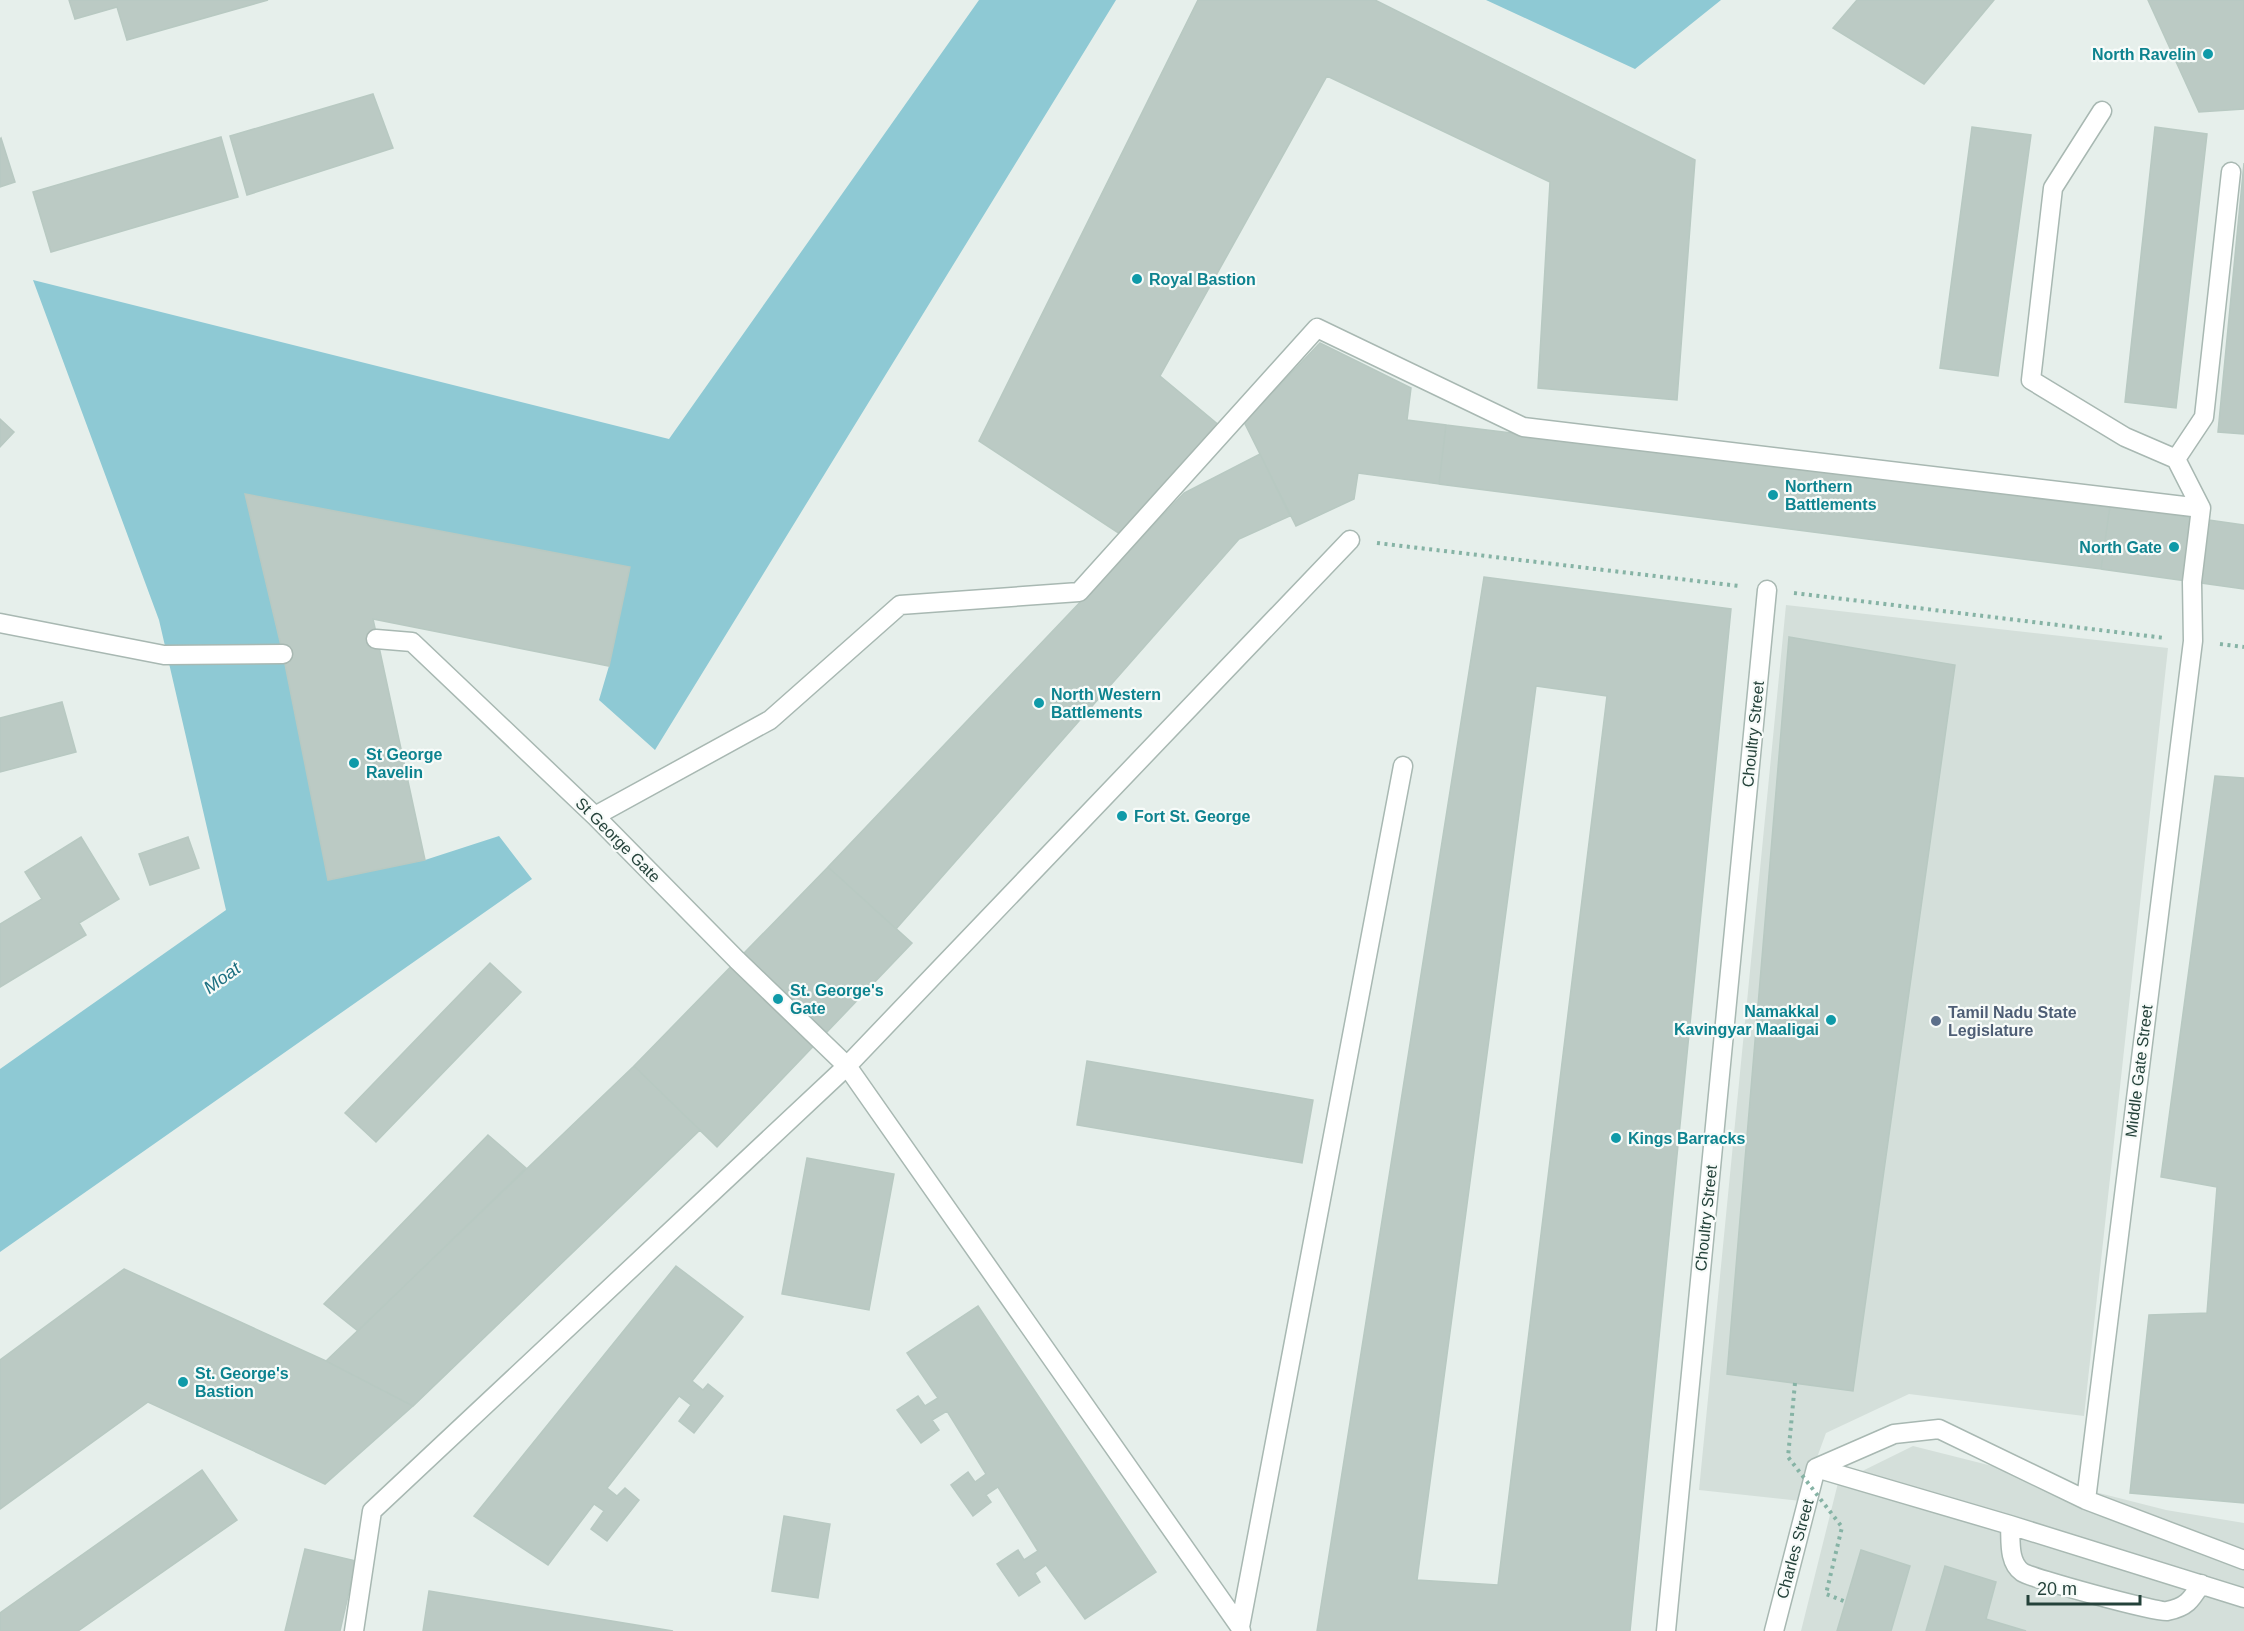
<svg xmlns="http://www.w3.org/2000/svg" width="2244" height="1631" viewBox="0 0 2244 1631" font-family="Helvetica,sans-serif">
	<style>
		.built { fill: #d4dfda }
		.water { fill: #8ec9d4 }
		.building { fill: #bbcac4; stroke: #b8c9c2; stroke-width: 1.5; fill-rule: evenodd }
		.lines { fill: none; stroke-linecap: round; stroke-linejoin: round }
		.service-casing { stroke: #a8b8b2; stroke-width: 21 }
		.path { stroke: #86b3a5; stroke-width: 4; stroke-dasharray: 3 4.5; stroke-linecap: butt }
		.service { stroke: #fff; stroke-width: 18 }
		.path-bridge { stroke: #86b3a5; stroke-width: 4; stroke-dasharray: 3 4.5; stroke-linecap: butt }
		.culture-dot { fill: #0f9aa8; stroke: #f7fbf9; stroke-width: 2 }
		.service-dot { fill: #5c6f8a; stroke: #f7fbf9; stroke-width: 2 }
		.labels { text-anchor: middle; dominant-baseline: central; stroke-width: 4.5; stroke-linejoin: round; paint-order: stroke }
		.culture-label { font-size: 16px; font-weight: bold; fill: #0d838f; stroke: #f7fbf9; text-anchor: start }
		.street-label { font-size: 16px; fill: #24423a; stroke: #f7fbf9 }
		.service-label { font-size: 16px; font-weight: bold; fill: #4e5e75; stroke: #f7fbf9; text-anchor: start }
		.water-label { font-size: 18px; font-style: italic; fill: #1c6f80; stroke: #f7fbf9 }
	</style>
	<rect width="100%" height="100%" fill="#e6efeb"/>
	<path class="built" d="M1786,605l382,43 -84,768 -175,-22 -83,39 -25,68 -102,-11z
		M1913,1446l253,64 78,13v108h-443l37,-148z"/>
	<path class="water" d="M979,0h137l-461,750 -56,-50 10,-34 20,-99 -384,-73 38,160 45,225 97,-19 74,-24 33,43 -532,373v-183l226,-159 -67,-290 -126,-340 636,159z
		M1486,0h235l-86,69z"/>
	<path class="building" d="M69,0h199l-141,40 -10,-33 -42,12z
		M1198,0h177l320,160 -18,240 -139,-12 12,-206 -223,-106 -167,300 60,50 -100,108 -141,-93z
		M1857,0h137l-70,84 -91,-56z
		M2148,0h96v109l-45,3z
		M373,94l20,54 -146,47 -17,-59z
		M1972,127l59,8 -33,241 -58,-8z
		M2155,127l52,7 -31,274 -51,-6z
		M221,137l17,60 -187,55 -18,-60z
		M1,138l14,44 -15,5v-48z
		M2244,163v271l-26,-2z
		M1320,343l91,45 -4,32 39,5 -7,59 -81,-11 -4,26 -58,27 -52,-104z
		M0,419l14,13 -14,15z
		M1446,425l664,81 -9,63 -662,-85z
		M1260,454l30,62 -51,23 -343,390 -68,-62 356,-374z
		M245,494l385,73 -21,99 -236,-47 52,241 -97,20 -45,-226z
		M2110,506l134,19v64l-143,-20z
		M1484,577l247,32 -101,1022h-313zM1536,686l71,10 -109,889 -81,-5z
		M1789,637l166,28 -102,726 -126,-17z
		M62,702l14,50 -76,20v-54z
		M2215,776l29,2v725l-114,-10 19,-178 58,-2 10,-126 -56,-10z
		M81,837l38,62 -40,24 7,12 -86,52v-63l42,-25 -17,-27z
		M188,837l11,31 -49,17 -11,-31z
		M828,867l84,76 -195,204 -83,-81z
		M490,963l31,29 -145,150 -31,-29z
		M1087,1061l226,39 -11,63 -225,-38z
		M634,1066l66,64 -287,276 -87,-45z
		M488,1135l38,33 -168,163 -34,-27z
		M807,1158l87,16 -25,136 -87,-16z
		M676,1266l67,51 -51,64 11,9 5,-6 15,12 -29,37 -15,-12 12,-16 -12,-9 -72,92 10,8 8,-8 14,12 -32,41 -16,-12 13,-18 -10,-7 -46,61 -74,-49z
		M124,1269l202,92 87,45 -88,78 -177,-82 -148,107v-149z
		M978,1306l178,266 -71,47 -39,-54 -11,8 5,9 -21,14 -22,-32 21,-14 6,10 14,-9 -40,-64 -12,8 5,7 -18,14 -22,-31 17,-13 7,10 11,-8 -39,-63 -15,9 7,10 -18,13 -24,-33 21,-14 7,10 13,-8 -31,-45z
		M202,1470l35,50 -159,111h-78v-18z
		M784,1516l46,8 -12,74 -46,-7z
		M305,1549l51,12 -16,70h-55z
		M1861,1550l49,16 -19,65h-54z
		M1945,1566l51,16 -10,37 40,12h-100z
		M429,1591l244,40h-250z"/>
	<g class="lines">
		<g class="service-casing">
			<path id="service" d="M2176,459l28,-42 27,-245
				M0,623l164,32 119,-1
				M376,639l36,3 183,174 142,144 110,106 393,561 1,4
				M595,816l175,-96 130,-115 179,-13 238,-264 206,99 678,81
				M1816,1468l78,-34 45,-5 147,71 158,60
				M1816,1468l194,57 234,73
				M2086,1500l107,-859 -1,-59 9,-74 -25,-49 -51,-22 -94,-57 22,-192 49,-77
				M2010,1525c1,15 -2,37 12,47 8,6 136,41 145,39 20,-4 24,-11 34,-27
				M1240,1627l163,-861
				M354,1631l18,-120 475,-445 503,-526
				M1666,1631l101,-1041
				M1774,1631l42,-163"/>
		</g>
		<path class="path" d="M1377,543l362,43
			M1794,593l371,45
			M2220,644l24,3"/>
		<use href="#service" class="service"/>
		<path class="path-bridge" d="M1795,1383l-7,74 54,70 -16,67 20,8"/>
	</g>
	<g class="culture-dot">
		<circle cx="2208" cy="54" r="6"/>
		<circle cx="1137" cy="279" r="6"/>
		<circle cx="1773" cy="495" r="6"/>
		<circle cx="2174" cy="547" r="6"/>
		<circle cx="1039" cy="703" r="6"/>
		<circle cx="354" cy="763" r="6"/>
		<circle cx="1122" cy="816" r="6"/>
		<circle cx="778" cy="999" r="6"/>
		<circle cx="1831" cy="1020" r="6"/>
		<circle cx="1616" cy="1138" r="6"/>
		<circle cx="183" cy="1382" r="6"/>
	</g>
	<circle class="service-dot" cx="1936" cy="1021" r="6"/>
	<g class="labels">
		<g class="culture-label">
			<text x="2196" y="54" text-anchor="end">North Ravelin</text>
			<text x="1149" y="279">Royal Bastion</text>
			<text x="1785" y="486">Northern<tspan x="1785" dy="18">Battlements</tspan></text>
			<text x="2162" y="547" text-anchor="end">North Gate</text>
			<text x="1051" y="694">North Western<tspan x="1051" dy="18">Battlements</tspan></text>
			<text x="366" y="754">St George<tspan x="366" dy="18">Ravelin</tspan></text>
			<text x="1134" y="816">Fort St. George</text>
			<text x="790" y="990">St. George's<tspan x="790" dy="18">Gate</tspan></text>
			<text x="1819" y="1011" text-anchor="end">Namakkal<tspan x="1819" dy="18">Kavingyar Maaligai</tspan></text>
			<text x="1628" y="1138">Kings Barracks</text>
			<text x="195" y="1373">St. George's<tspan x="195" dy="18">Bastion</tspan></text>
		</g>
		<g class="street-label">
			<text transform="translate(1753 734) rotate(-84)">Choultry Street</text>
			<text transform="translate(618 840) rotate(45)">St George Gate</text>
			<text transform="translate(2139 1071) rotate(-83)">Middle Gate Street</text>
			<text transform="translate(1706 1218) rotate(-84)">Choultry Street</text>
			<text transform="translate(1795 1549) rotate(-75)">Charles Street</text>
		</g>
		<g class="service-label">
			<text x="1948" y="1012">Tamil Nadu State<tspan x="1948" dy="18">Legislature</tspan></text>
		</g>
		<g class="water-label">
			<text transform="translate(222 978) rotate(-36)">Moat</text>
		</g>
	</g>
	<path d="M2028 1595v9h112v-9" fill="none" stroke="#24423a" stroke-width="3"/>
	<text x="2037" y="1595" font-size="18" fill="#24423a" stroke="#f7fbf9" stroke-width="4.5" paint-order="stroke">20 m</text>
</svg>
